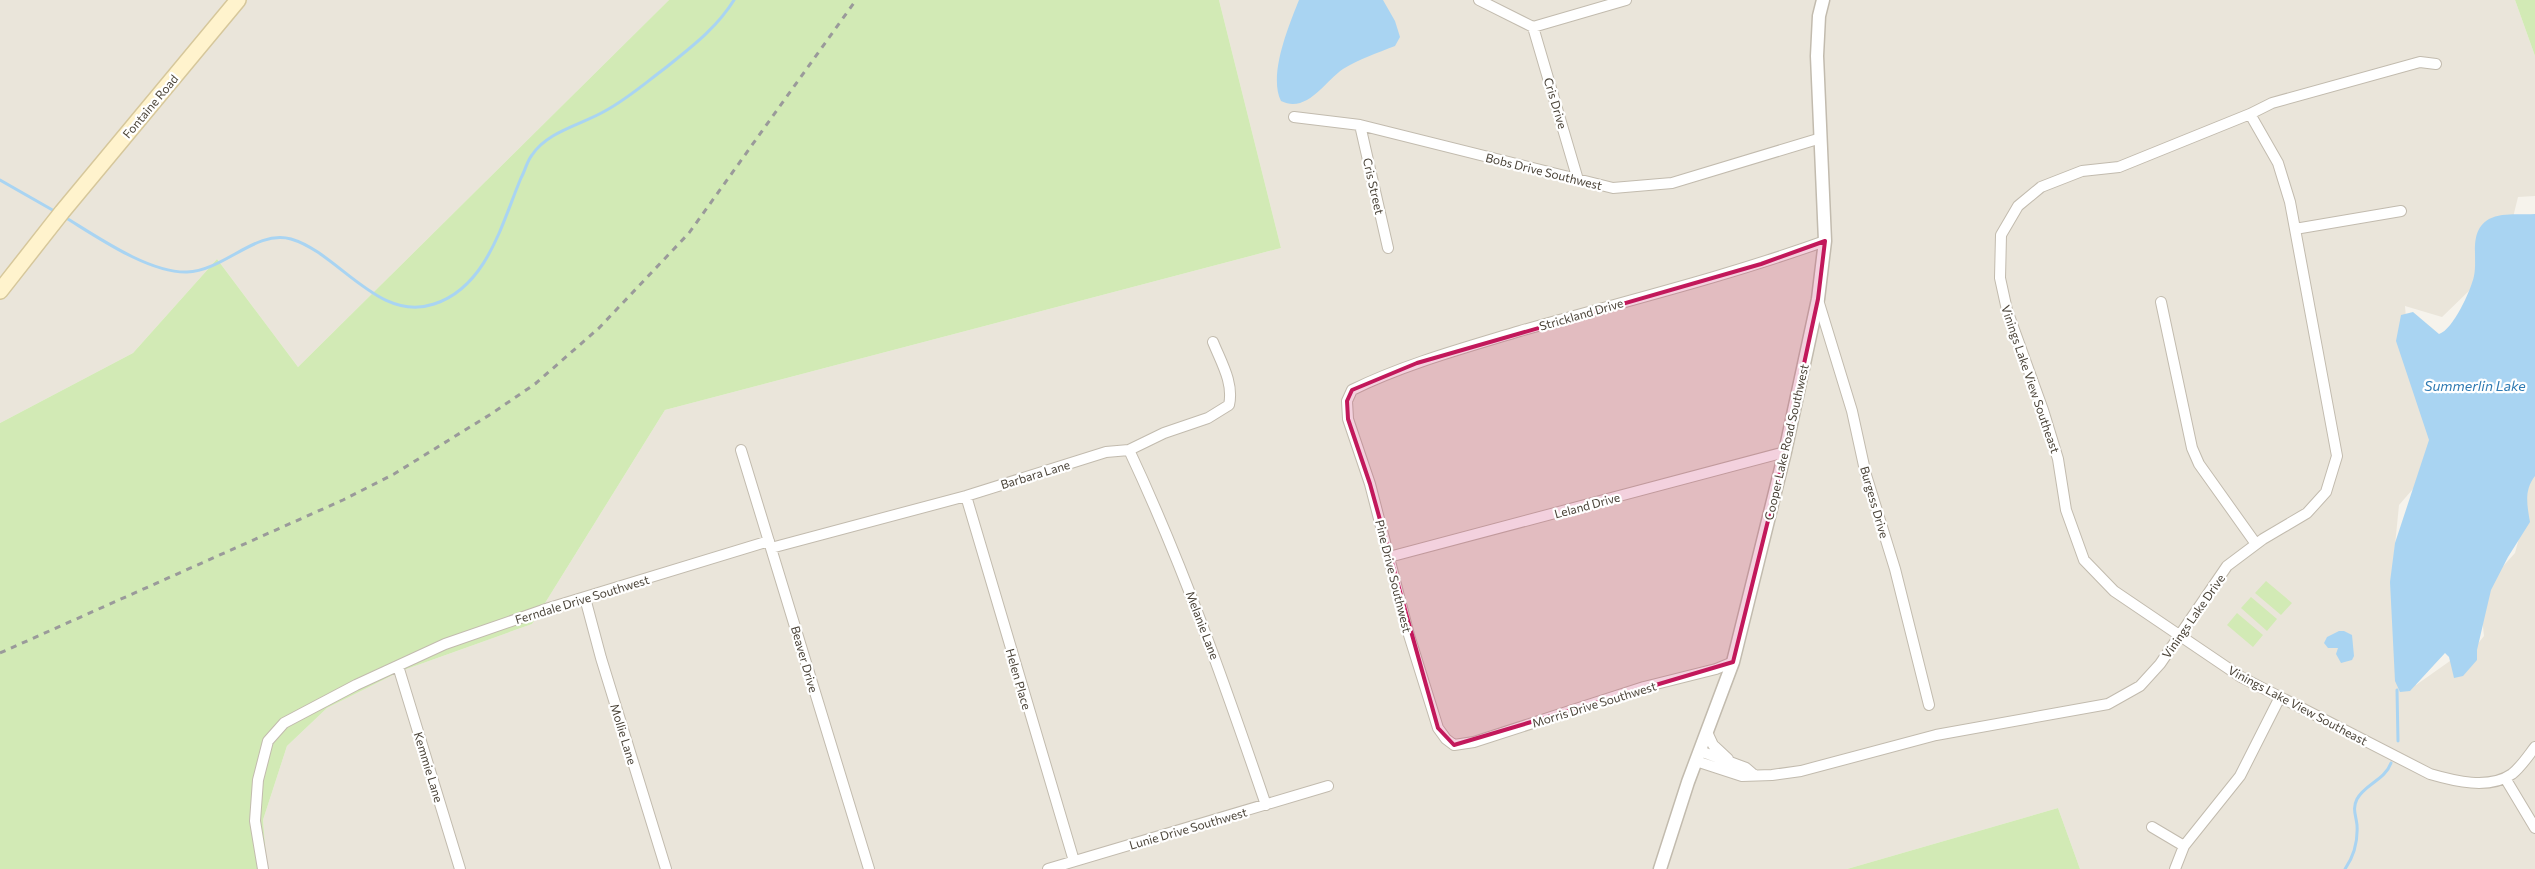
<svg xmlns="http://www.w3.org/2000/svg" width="2535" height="869" viewBox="0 0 2535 869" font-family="Commissioner,sans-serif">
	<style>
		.residential { fill: #eae5da }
		.green { fill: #d2eab5 }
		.water { fill: #a9d4f2 }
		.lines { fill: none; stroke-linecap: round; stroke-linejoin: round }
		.stream { stroke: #a9d4f2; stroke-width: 3 }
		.minor-casing { stroke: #c2bbae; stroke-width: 12 }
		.tertiary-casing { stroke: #c2bbae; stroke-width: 15 }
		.secondary-casing { stroke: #d6c79b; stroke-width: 18 }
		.minor { stroke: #fff; stroke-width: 10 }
		.tertiary { stroke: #fff; stroke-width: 12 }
		.secondary { stroke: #fff3cd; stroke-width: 15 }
		.rail { stroke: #9a9a9a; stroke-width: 3; stroke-dasharray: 6 6; stroke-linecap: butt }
		.marked { fill: #c2185b; fill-opacity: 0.2; stroke: #c2185b; stroke-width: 4; stroke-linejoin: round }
		.labels { text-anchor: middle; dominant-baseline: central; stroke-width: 4.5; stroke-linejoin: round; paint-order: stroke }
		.street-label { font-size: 12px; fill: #4b4439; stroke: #fff }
		.water-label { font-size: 14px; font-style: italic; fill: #2e7ab2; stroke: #fff }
	</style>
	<rect width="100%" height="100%" fill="#f6f3ec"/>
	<path class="residential" d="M0,0h669l-371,367 -81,-108 -84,94 -133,70z
		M1219,0h1296l20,56v140l-17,1 -15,61 -61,59 -37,-11 4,49 26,49 -3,63 -33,38 -7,70 24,110 41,-29 15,-5 12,-15 -3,-27 5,-24 29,-32 8,-30 12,-82v428h-455l-22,-61 -211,61h-1580l-4,-49 24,-74 40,-38 74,-37 131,-47 133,-214 616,-162z"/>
	<path class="green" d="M669,0h550l62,248 -616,162 -133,214 -131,47 -74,37 -40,38 -24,74 4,49h-267v-446l133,-70 84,-94 81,108z
		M2515,0h20v56z
		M2266,581l26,22 -11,12 -26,-22z
		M2251,597l26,22 -10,12 -26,-23z
		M2237,613l26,22 -10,12 -26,-22z
		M2058,808l22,61h-233z"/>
	<path class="water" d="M1299,0h84l12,21 5,16 -5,9c-18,7 -36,13 -52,23 -18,12 -36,45 -62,32 -13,-26 8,-76 18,-101z
		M2535,214v262c-11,14 -8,29 -5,46l-22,35 -17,33 -14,60v10l-14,16 -9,2 -5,-21 -4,-4 -35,38 -10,1 -5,-11 -5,-99 5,-39 34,-103 -33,-99 5,-26 12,-3 26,22c14,-4 32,-44 35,-58 4,-20 -6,-44 15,-57 13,-7 31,-4 46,-5z
		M2339,631h5l8,4 2,21 -2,4 -11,3 -5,-9 2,-6h-10l-4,-5 3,-6z"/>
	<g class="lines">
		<path class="stream" d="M0,180l56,32
			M63,216c33,20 85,57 124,56 37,-1 69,-43 104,-33 48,14 87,84 143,65 53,-17 68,-81 87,-126 4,-7 6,-17 11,-23 16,-24 49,-30 73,-44 22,-12 39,-27 59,-42 26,-21 52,-40 70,-69
			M2397,690l1,51
			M2345,869c9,-13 13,-28 12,-44 -1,-10 -5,-16 0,-26 8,-15 28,-19 34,-36"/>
		<g class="minor-casing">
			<path id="minor" d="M1479,0l54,27 93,-27
				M1533,27l45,153
				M2436,64l-16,-2 -148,41 -22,11 -131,53 -37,4 -41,16 -23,19 -17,29 -1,43 7,32 36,100 15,49 8,51 18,50 30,31 127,86 189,97c24,7 59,16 82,0 9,-7 16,-18 23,-27
				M1294,117l66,8 253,63 59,-5 149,-45
				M1360,125l28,123
				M2295,229l106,-18
				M1818,300l34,111 14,64 29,94 34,136
				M2161,302l31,146 7,16 57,80
				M741,450l128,419
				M1129,450c54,115 96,235 137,355
				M966,496l108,365
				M771,548l195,-52 140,-44 23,-2 35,-17 44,-15 21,-13c5,-22 -8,-43 -16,-63
				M1389,557l396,-105
				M585,598l16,60 65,211
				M1733,662l-17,7 -72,18 -170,55 -20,3 -8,-6 -8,-11 -29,-93 -39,-151 -22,-65 -1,-18 5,-11c53,-26 112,-42 168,-59 102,-29 205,-54 305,-90
				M398,666l62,203
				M1707,732l6,13 15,14
				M1700,751l46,17 7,6
				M1696,761l46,15 30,-1 29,-4 135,-36 172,-31 32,-18 20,-22 67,-98 36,-27 44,-26 19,-21 11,-36 -47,-254 -12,-39 -28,-49
				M2505,778l30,50
				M2152,827l32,19
				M263,869l-8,-48 3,-41 10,-39 16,-18 72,-38 89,-41 104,-36 220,-67
				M1048,869l280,-83
				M2175,869l9,-23 56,-70 40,-79"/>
		</g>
		<g class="tertiary-casing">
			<path id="tertiary" d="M1660,869l28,-87 45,-120 52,-210 33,-153 7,-58 -8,-185 2,-40 4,-16"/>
		</g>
		<g class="secondary-casing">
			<path id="secondary" d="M0,291l62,-79 176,-212"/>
		</g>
		<use href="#minor" class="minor"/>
		<use href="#tertiary" class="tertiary"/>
		<use href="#secondary" class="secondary"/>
		<path class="rail" d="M0,653l343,-153 51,-26 97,-60 44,-30 64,-56 90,-95 167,-233"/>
	</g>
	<path class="marked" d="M1825,241l-7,58 -33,153 -52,210 -279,83 -16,-17 -68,-244 -22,-65 -1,-18 5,-11 65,-27 344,-99z"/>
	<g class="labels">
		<g class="street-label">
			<text transform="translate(1556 103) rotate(73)">Cris Drive</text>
			<text transform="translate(150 106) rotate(-50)">Fontaine Road</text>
			<text transform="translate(1544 171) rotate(14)">Bobs Drive Southwest</text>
			<text transform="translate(1374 186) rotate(77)">Cris Street</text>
			<text transform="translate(1581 314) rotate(-16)">Strickland Drive</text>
			<text transform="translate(2031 379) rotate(71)">Vinings Lake View Southeast</text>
			<text transform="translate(1786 442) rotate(-77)">Cooper Lake Road Southwest</text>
			<text transform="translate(1035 474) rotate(-17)">Barbara Lane</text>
			<text transform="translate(1875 502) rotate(74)">Burgess Drive</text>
			<text transform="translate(1587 505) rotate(-15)">Leland Drive</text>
			<text transform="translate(1394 576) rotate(76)">Pine Drive Southwest</text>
			<text transform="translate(582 599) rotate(-17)">Ferndale Drive Southwest</text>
			<text transform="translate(2193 616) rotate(-55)">Vinings Lake Drive</text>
			<text transform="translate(1203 625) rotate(69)">Melanie Lane</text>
			<text transform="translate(805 659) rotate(74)">Beaver Drive</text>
			<text transform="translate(1019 679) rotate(74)">Helen Place</text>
			<text transform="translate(1594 704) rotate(-17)">Morris Drive Southwest</text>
			<text transform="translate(2298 705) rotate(28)">Vinings Lake View Southeast</text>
			<text transform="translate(624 734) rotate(73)">Mollie Lane</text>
			<text transform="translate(429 767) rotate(73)">Kemmie Lane</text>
			<text transform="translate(1188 828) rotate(-16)">Lunie Drive Southwest</text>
		</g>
		<g class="water-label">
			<text x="2475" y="385">Summerlin Lake</text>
		</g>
	</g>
</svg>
